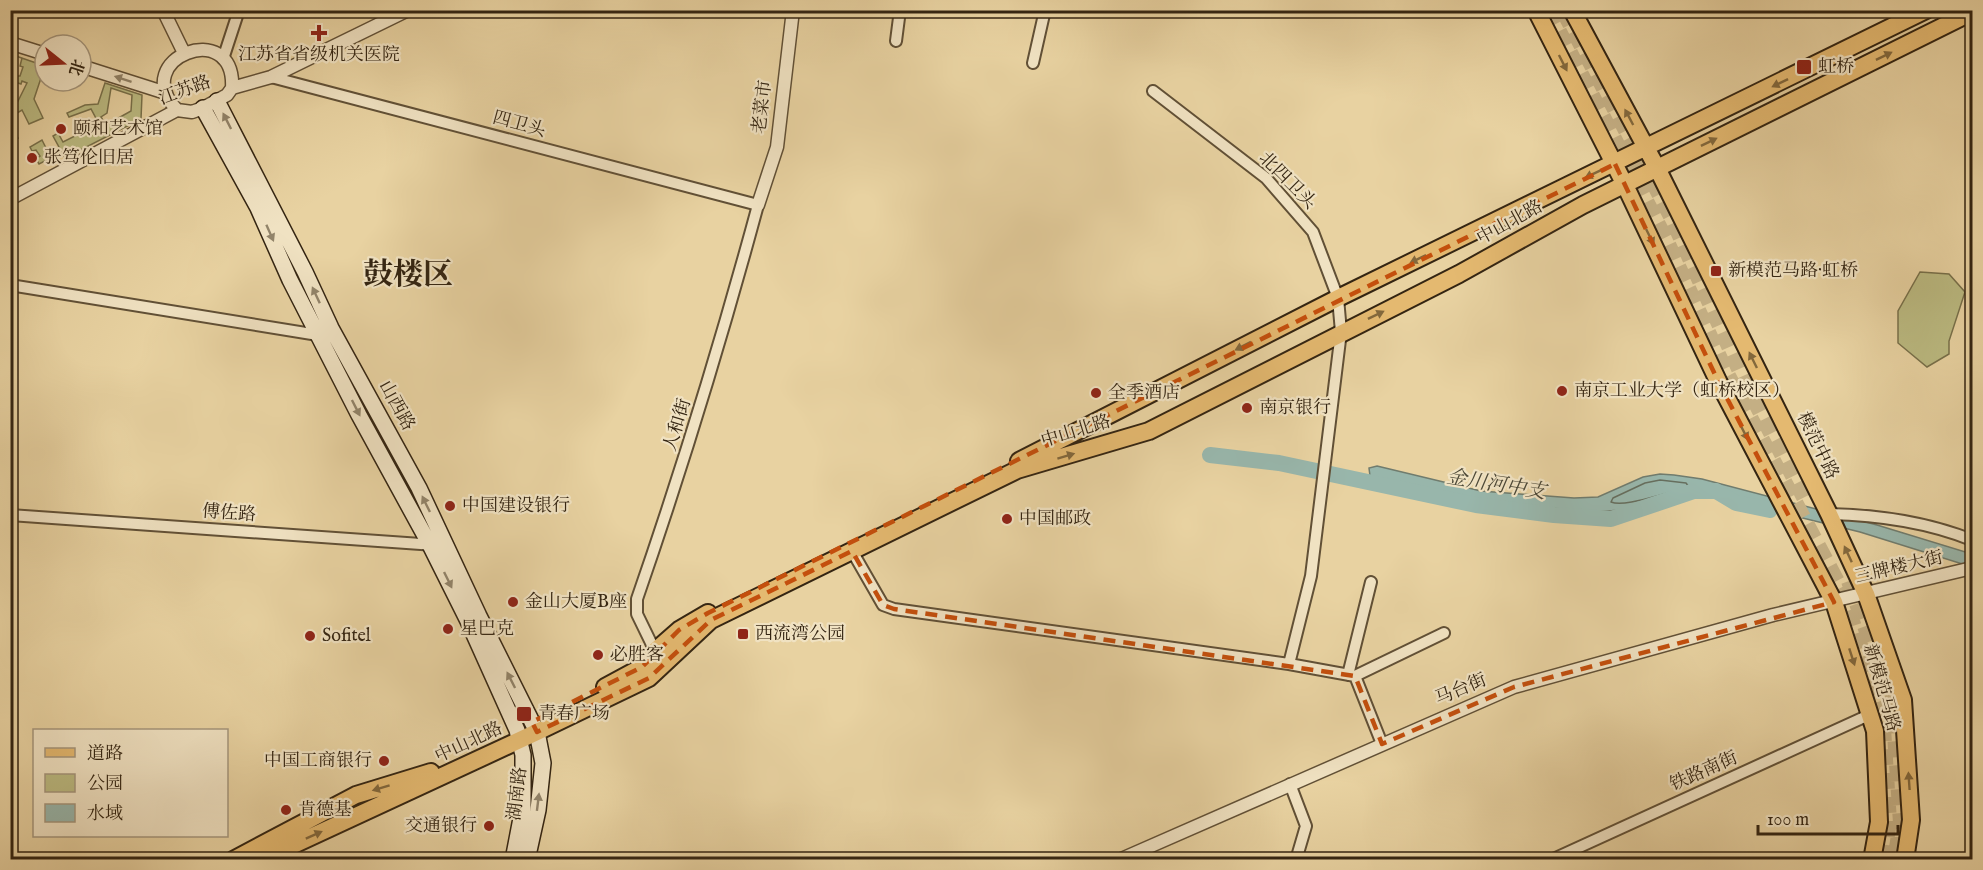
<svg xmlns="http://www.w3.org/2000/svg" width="1983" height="870" viewBox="0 0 1983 870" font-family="'IM FELL English','Noto Serif SC',serif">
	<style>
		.green { fill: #bbba81; stroke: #78704a; stroke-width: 1.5; fill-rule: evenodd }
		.water { fill: #98b6ab; stroke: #707c6e; stroke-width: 1.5 }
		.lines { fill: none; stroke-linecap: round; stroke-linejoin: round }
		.shore { stroke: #666e5e; stroke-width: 1.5 }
		.river { stroke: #98b6ab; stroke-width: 16 }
		.trunk-tunnel { stroke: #c4af84; stroke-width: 16; stroke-dasharray: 16 8; stroke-linecap: butt }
		.minor-casing { stroke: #615036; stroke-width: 14 }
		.tertiary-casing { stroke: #615036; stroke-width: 15 }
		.secondary-casing { stroke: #342512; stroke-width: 18 }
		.primary-casing { stroke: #342512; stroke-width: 20 }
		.minor { stroke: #f0e2c2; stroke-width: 10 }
		.tertiary { stroke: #f0e2c2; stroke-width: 12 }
		.secondary { stroke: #f0e2c2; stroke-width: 15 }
		.primary { stroke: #e4b970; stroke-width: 16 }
		.oneway { fill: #83683c }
		.oneway2 { fill: #92846a }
		.marked { fill: none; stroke: #c44f0d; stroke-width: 4.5; stroke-dasharray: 12 8; stroke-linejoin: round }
		.poi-dot { fill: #8f2418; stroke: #f0e2c2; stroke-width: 2 }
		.labels { text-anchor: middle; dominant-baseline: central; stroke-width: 4.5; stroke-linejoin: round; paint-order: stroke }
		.poi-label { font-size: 18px; fill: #342512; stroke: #f0e2c2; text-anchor: start }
		.street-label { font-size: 18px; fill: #342512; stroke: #f0e2c2 }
		.water-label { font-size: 20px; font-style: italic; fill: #4d4938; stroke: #f0e2c2 }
		.town-label { font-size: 30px; font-weight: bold; fill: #342512; stroke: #f0e2c2 }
	</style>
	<rect width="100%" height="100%" fill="#e8d2a1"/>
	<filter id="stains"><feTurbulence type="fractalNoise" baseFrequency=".00333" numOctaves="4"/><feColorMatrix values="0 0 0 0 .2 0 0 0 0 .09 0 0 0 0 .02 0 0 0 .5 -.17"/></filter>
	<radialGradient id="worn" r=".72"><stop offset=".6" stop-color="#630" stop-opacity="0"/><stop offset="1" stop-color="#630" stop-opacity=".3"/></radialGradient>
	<path class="green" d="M10,54l35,12 -11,33 9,19 -14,6 -7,-14 -10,6 -1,7 7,15 -7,3v-40l6,2 10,-20 -5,-2 -1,3 -6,-2 3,-6h2l3,-9 -3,-1 2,-8 -9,-3 -2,2z
		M105,83l37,12 -1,24 -76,39 -12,-22 5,-3 5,9 36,-18 -8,-15 -22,8 -2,-4 18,-8 13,-1zM111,88l21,7 -1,16 -25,14 -5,-8 6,-4z
		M42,140l9,18 -12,6 -3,-5 4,-3 -4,-6 -4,1 -2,-4z
		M1920,272l29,2 16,18 -16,49v13l-22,13 -29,-24v-32z"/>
	<path class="water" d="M1377,466l104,25 93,7 24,-1 45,-20 17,-3 14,1 28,4 175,46 95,29v13l-112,-35 -152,-37 -33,1 -44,13 -34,3 -106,-9 -85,-17 -36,-10 -1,-8z"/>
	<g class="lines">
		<path class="shore" d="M1660,480l26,3 3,4 -2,2c-20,2 -61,19 -76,13l2,-4 32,-15z"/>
		<path class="river" d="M1210,455l69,8 197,42 78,10 57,4 83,-28h22l20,12 34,7"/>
		<path class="trunk-tunnel" d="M1548,10l119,232 60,132 115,217 40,121 7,110 -6,38
			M1563,10l110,210 71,160 63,123
			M1849,581l44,123 8,119 -6,37"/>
		<g class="minor-casing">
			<path id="minor" d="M896,41l4,-31
				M223,59l16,-49
				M1033,63l12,-53
				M271,77l487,128c-36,133 -76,264 -121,394v15l18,37
				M10,285l308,50 3,-1
				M1829,514c49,1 98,8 143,26
				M10,515l425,30
				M852,551l31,54 11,4 395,55 22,-88 30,-244 -3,-34 -25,-66 -47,-54 -113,-87
				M1289,664l66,12 27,68
				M1348,675l23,-93
				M1355,676l89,-43
				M1290,784l16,42 -10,34
				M1551,860l320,-146"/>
		</g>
		<g class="tertiary-casing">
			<path id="tertiary" d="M163,10l21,43
				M10,43l35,11
				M81,66l85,27
				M177,110c-50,-52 59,-93 55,-22
				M10,199l167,-89 15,2 11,-4 24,-13 5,-7 39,-11 137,-67
				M758,205l19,-58 16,-137
				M1119,860l395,-173 259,-72 199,-47"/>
		</g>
		<g class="secondary-casing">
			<path id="secondary" d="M217,101l88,171 26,56 88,160 60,128 58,116 6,31 -5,47 -11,50
				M203,108l55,100 32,72 69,135 71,130 38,76 49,109 6,25v53l-10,52"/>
		</g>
		<g class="primary-casing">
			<path id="primary" d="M1536,10l89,175 94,198 115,219 41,129 4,91 -7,38
				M1572,10l85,158 172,346 37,80 37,106 8,120 -6,40
				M1019,461l319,-163 588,-288
				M605,687l37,-20 13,-16 24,-21 29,-17
				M233,860l123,-65 75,-23
				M261,860l276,-128 112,-54 62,-58 306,-150 132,-39 310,-157 124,-69 389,-193"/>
		</g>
		<use href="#minor" class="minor"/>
		<use href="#tertiary" class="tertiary"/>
		<use href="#secondary" class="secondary"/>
		<use href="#primary" class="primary"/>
	</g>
	<defs><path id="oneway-solid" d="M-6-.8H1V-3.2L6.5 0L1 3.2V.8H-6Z" transform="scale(1.5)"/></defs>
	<g class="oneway">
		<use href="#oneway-solid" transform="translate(1884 56) rotate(-26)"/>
		<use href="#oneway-solid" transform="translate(1563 63) rotate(63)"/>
		<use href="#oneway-solid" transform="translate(1780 83) rotate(154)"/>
		<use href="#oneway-solid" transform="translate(1629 117) rotate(-118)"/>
		<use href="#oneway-solid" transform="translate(1709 142) rotate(-26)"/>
		<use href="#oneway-solid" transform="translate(1593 174) rotate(154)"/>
		<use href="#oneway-solid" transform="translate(1650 237) rotate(64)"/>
		<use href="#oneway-solid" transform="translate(1418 259) rotate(154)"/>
		<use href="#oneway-solid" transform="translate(1376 315) rotate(-26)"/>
		<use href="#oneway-solid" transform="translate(1243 346) rotate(153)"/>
		<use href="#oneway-solid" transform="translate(1753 360) rotate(-116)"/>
		<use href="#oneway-solid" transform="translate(1744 432) rotate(63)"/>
		<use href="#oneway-solid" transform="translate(1066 456) rotate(-17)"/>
		<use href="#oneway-solid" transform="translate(1848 554) rotate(-115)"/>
		<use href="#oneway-solid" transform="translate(1852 657) rotate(72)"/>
		<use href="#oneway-solid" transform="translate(1909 781) rotate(-94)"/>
		<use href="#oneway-solid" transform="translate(381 788) rotate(163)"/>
		<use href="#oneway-solid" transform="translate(314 835) rotate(-24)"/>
	</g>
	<g class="oneway2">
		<use href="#oneway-solid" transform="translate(123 79) rotate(-162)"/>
		<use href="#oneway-solid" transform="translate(227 121) rotate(-117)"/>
		<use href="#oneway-solid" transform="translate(270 233) rotate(66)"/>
		<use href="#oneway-solid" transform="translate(316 295) rotate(-115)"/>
		<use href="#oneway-solid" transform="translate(356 408) rotate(63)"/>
		<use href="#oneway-solid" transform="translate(426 504) rotate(-116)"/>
		<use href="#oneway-solid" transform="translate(448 580) rotate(64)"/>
		<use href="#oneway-solid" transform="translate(511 680) rotate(-117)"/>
		<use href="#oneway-solid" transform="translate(538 802) rotate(-83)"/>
	</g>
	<path class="marked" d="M1615,164l104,219 115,219 -320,85 -132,57 -27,-68 -461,-67 -11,-4 -31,-54 -141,69 -62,58 -112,54 -5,-10 110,-55 37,-37 29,-17z"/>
	<g class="poi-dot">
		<path d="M316 24h6v6h6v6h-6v6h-6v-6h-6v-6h6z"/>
		<rect x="1796" y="59" width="16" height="16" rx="3"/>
		<circle cx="61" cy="129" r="6"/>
		<circle cx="32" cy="158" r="6"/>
		<rect x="1710" y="265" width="12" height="12" rx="3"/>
		<circle cx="1562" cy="391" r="6"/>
		<circle cx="1096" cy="393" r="6"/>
		<circle cx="1247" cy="408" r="6"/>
		<circle cx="450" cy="506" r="6"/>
		<circle cx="1007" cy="519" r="6"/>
		<circle cx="513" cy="602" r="6"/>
		<circle cx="448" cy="629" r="6"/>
		<rect x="737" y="628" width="12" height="12" rx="3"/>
		<circle cx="310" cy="636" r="6"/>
		<circle cx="598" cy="655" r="6"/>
		<rect x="516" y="706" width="16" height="16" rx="3"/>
		<circle cx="384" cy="761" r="6"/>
		<circle cx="286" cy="810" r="6"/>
		<circle cx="489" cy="826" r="6"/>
	</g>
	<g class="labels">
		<g class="poi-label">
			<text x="319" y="55" text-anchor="middle">江苏省省级机关医院</text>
			<text x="1818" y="67">虹桥</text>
			<text x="73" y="129">颐和艺术馆</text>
			<text x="44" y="158">张笃伦旧居</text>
			<text x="1728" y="271">新模范马路·虹桥</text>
			<text x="1574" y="391">南京工业大学（虹桥校区）</text>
			<text x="1108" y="393">全季酒店</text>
			<text x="1259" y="408">南京银行</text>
			<text x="462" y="506">中国建设银行</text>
			<text x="1019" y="519">中国邮政</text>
			<text x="525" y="602">金山大厦B座</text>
			<text x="460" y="629">星巴克</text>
			<text x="755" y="634">西流湾公园</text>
			<text x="322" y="636">Sofitel</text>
			<text x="610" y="655">必胜客</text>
			<text x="538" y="714">青春广场</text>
			<text x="372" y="761" text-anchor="end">中国工商银行</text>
			<text x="298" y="810">肯德基</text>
			<text x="477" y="826" text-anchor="end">交通银行</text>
		</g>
		<g class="street-label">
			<text transform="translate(185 91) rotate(-20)">江苏路</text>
			<text transform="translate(763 107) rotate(-83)">老菜市</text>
			<text transform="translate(519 125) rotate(15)">四卫头</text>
			<text transform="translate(1287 181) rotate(45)">北四卫头</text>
			<text transform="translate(1510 223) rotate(-29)">中山北路</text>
			<text transform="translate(396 406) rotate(61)">山西路</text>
			<text transform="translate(678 425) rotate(-73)">人和街</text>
			<text transform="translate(1076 432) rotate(-17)">中山北路</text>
			<text transform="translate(1817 446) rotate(64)">模范中路</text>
			<text transform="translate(229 514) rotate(4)">傅佐路</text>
			<text transform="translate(1899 568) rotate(-13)">三牌楼大街</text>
			<text transform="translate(1881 688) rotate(74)">新模范马路</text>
			<text transform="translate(1461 690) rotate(-23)">马台街</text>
			<text transform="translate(469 743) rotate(-25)">中山北路</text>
			<text transform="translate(1704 772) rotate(-24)">铁路南街</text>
			<text transform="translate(518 794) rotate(-83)">湖南路</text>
		</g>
		<g class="water-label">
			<text transform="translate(1496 485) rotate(9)">金川河中支</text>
		</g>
		<g class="town-label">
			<text x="408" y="276">鼓楼区</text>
		</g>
	</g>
	<rect width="1983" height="870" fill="none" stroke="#e8d2a1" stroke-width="36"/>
	<rect x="12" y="12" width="1959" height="846" fill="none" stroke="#342512" stroke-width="3"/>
	<rect x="18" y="18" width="1947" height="834" fill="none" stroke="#342512" stroke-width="1.5"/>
	<rect x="33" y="729" width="195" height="108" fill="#f0e2c2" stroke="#a5967c" stroke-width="1.5"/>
	<rect x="45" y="748" width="30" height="9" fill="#e4b970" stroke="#a5967c" stroke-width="1.5"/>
	<text x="87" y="759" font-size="18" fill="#342512">道路</text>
	<rect x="45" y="774" width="30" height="18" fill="#bbba81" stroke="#a5967c" stroke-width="1.5"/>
	<text x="87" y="789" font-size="18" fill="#342512">公园</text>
	<rect x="45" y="804" width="30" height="18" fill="#98b6ab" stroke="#a5967c" stroke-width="1.5"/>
	<text x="87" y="819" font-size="18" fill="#342512">水域</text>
	<g transform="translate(63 63) rotate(108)"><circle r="28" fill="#f0e2c2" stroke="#a5967c" stroke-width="1.5"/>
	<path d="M0-4.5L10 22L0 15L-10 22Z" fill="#8f2418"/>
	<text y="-9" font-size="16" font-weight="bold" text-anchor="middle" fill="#342512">北</text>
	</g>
	<path d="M1758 825v9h140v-9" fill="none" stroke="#342512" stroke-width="3"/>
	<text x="1767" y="825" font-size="18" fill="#342512" stroke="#f0e2c2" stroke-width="4.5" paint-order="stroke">100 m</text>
	<rect width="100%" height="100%" filter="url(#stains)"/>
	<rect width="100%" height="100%" fill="url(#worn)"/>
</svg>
